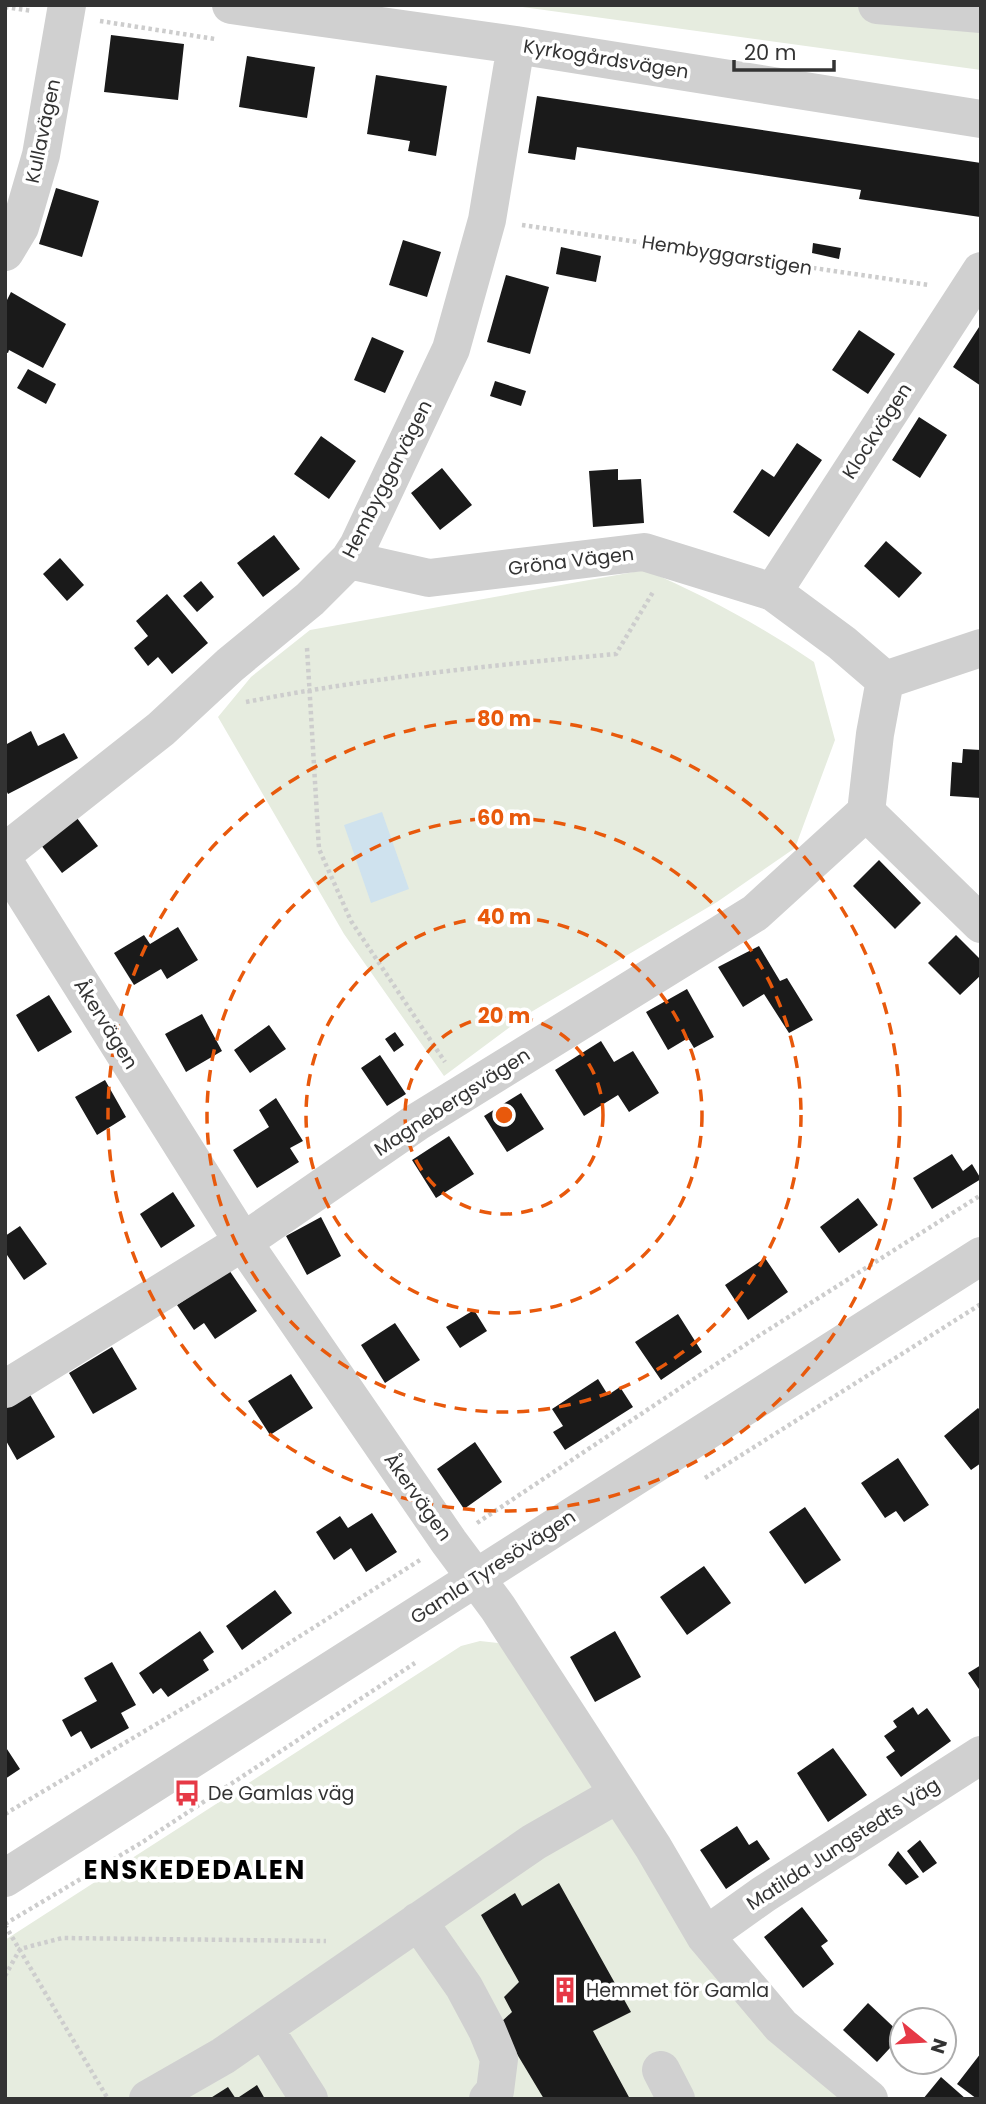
<svg xmlns="http://www.w3.org/2000/svg" width="986" height="2104" viewBox="0 0 986 2104" font-family="Poppins,sans-serif">
	<style>
		.green { fill: #e6ecdf }
		.water { fill: #cfe2ee }
		.building { fill: #1a1a1a }
		.lines { fill: none; stroke-linecap: round; stroke-linejoin: round }
		.path { stroke: #cdcdcd; stroke-width: 4.5; stroke-dasharray: 3.5 3.5; stroke-linecap: butt }
		.minor { stroke: #d0d0d0; stroke-width: 38 }
		.ring { fill: none; stroke: #e8590c; stroke-width: 3.5; stroke-dasharray: 12 9 }
		.labels { text-anchor: middle; dominant-baseline: central; stroke-width: 7; stroke-linejoin: round; paint-order: stroke }
		.street-label { font-size: 19px; fill: #333; stroke: #fff }
		.poi-label { font-size: 19px; fill: #333; stroke: #fff; text-anchor: start }
		.district-label { font-size: 26px; font-weight: bold; letter-spacing: 2px; fill: #000; stroke: #fff }
		.centre { fill: #e8590c; stroke: #fff; stroke-width: 3.5 }
		.ring-label { font-size: 21px; text-anchor: middle; font-weight: bold; fill: #e8590c; stroke: #fff; stroke-width: 7; stroke-linejoin: round; paint-order: stroke }
	</style>
	<rect width="100%" height="100%" fill="#fff"/>
	<path class="green" d="M508,5h473v65z
		M645,570c59,25 116,56 169,92l21,78 -40,108 -78,54 -191,113 -82,61 -100,-142 -126,-217 33,-40 59,-47z
		M480,1641l18,2 16,16 325,440h-834v-159l456,-294z"/>
	<path class="water" d="M382,812l27,77 -38,14 -27,-78z"/>
	<path class="building" d="M111,35l73,9 -6,56 -74,-8z
		M247,56l68,11 -8,51 -68,-11z
		M376,75l71,11 -11,70 -28,-5 2,-10 -43,-7z
		M537,96l444,67 -1,54 -121,-18 2,-9 -284,-43 -2,13 -47,-7z
		M56,188l43,13 -17,56 -43,-13z
		M403,240l38,12 -14,45 -38,-12z
		M813,243l28,5 -2,11 -27,-6z
		M561,247l40,9 -5,26 -40,-8z
		M506,275l43,12 -19,67 -43,-12z
		M11,292l55,32 -23,44 -34,-18 -1,3 -3,-1v-48z
		M981,324v62l-28,-19z
		M859,330l36,24 -27,40 -36,-24z
		M372,337l32,14 -19,42 -31,-13z
		M28,369l28,15 -10,20 -29,-16z
		M495,381l31,10 -5,15 -31,-10z
		M919,417l28,18 -27,43 -28,-18z
		M321,436l35,25 -27,38 -35,-25z
		M797,443l25,17 -53,77 -36,-25 29,-43 12,8z
		M442,468l30,37 -32,25 -29,-37z
		M618,469v11l23,-1 3,44 -51,4 -4,-56z
		M274,535l26,34 -37,28 -26,-34z
		M886,541l36,32 -23,25 -35,-32z
		M60,558l24,27 -17,16 -24,-27z
		M201,581l13,16 -17,15 -14,-16z
		M167,594l41,49 -36,31 -14,-17 -10,9 -14,-18 14,-12 -12,-15z
		M31,731l7,15 26,-13 14,25 -70,36 -3,-6v-43z
		M963,749l18,1v48l-31,-2 2,-34 10,1z
		M77,818l21,28 -36,27 -21,-28z
		M879,860l42,43 -26,26 -42,-43z
		M178,927l20,33 -31,19 -6,-10 -27,16 -20,-32 30,-18 6,9z
		M956,935l25,25v15l-21,20 -32,-32z
		M759,946l21,35 7,-3 26,42 -24,13 -25,-39 -21,13 -25,-40z
		M687,989l27,48 -20,11 -6,-10 -20,12 -22,-38z
		M49,995l23,37 -34,20 -22,-37z
		M202,1014l20,37 -36,21 -21,-38z
		M269,1025l17,24 -36,24 -16,-23z
		M395,1032l9,13 -10,7 -9,-13z
		M601,1041l13,21 19,-11 26,42 -30,19 -11,-17 -34,21 -29,-46z
		M380,1055l26,39 -19,12 -26,-38z
		M105,1080l21,37 -29,18 -22,-38z
		M521,1093l23,36 -37,23 -23,-36z
		M276,1098l27,43 -13,7 9,14 -42,26 -24,-38 36,-23 -10,-17z
		M449,1136l25,38 -38,24 -24,-38z
		M952,1154l11,17 9,-7 9,15 -49,30 -19,-31z
		M173,1192l22,34 -34,22 -21,-34z
		M858,1198l20,27 -39,28 -19,-26z
		M321,1217l20,39 -34,19 -21,-39z
		M20,1226l27,38 -23,16 -19,-28v-16z
		M765,1258l23,34 -40,28 -23,-35z
		M229,1270l28,41 -42,28 -11,-16 -10,7 -17,-25z
		M474,1310l13,21 -27,17 -14,-21z
		M678,1314l24,38 -41,28 -26,-38z
		M395,1323l25,37 -35,23 -24,-38z
		M112,1347l25,42 -44,25 -24,-41z
		M291,1374l22,34 -43,27 -22,-34z
		M598,1379l10,16 12,-8 13,20 -68,43 -12,-18 10,-6 -11,-17z
		M29,1393l26,44 -38,23 -12,-21v-32z
		M978,1408l3,3v52l-10,7 -27,-34z
		M475,1442l27,40 -38,27 -27,-40z
		M898,1458l31,47 -25,17 -8,-11 -11,7 -24,-35z
		M805,1507l36,53 -36,24 -36,-52z
		M372,1513l25,39 -31,20 -15,-24 -17,12 -18,-28 24,-16 8,12z
		M704,1566l27,37 -44,32 -27,-38z
		M275,1590l17,23 -50,37 -16,-24z
		M200,1631l14,21 -11,8 6,10 -41,27 -7,-9 -8,6 -14,-21z
		M615,1631l26,46 -46,25 -25,-45z
		M112,1662l24,43 -15,8 8,15 -38,21 -10,-18 -10,6 -9,-17 35,-19 -13,-23z
		M981,1665v27l-13,-19z
		M913,1707l5,8 9,-7 24,33 -50,36 -15,-20 9,-6 -11,-15 13,-9 -4,-6z
		M5,1746l15,23 -15,10z
		M833,1748l34,47 -39,27 -31,-49z
		M737,1826l12,19 8,-5 13,19 -44,30 -26,-39z
		M920,1840l17,23 -14,10 -16,-22z
		M898,1851l21,26 -13,8 -18,-20z
		M559,1883l72,129 -38,19 37,68h-86l-45,-75 13,-12 -8,-15 15,-15 -38,-67 34,-22 7,13z
		M802,1907l26,34 -7,5 13,18 -31,24 -39,-51z
		M868,2003l34,32 -25,27 -34,-32z
		M981,2053v46h-4l-20,-15z
		M941,2077l25,22h-43z
		M257,2085l8,14h-29z
		M228,2087l8,12h-27z"/>
	<g class="lines">
		<path class="path" d="M5,7l27,4
			M100,21l115,18
			M522,225l407,60
			M307,648l12,201 32,72 94,141
			M246,702c122,-24 246,-37 370,-48l37,-62
			M705,1478l276,-174
			M477,1523l280,-186 224,-142
			M5,1814l229,-136 186,-118
			M5,1924l136,-81 274,-180
			M5,1925l103,174
			M5,1976l15,-27 42,-11 264,3"/>
		<path class="minor" d="M231,5l285,40 465,74
			M877,5l104,9
			M5,252l15,-25 21,-72 26,-150
			M349,560l80,18 215,-26 129,40 69,51 43,37
			M773,592l208,-321
			M866,812l115,112
			M5,852l156,-123 69,-64 80,-66 39,-39 9,-14 93,-197 36,-129 29,-175
			M5,863l238,379 206,300 49,66 155,239 52,89 76,90 88,73
			M5,1389l238,-147 174,-120 338,-209 111,-101 9,-78 10,-54 96,-32
			M5,1878l976,-622
			M418,1921l46,66 23,43 12,29 -4,32 -7,8
			M705,1936l59,-42 217,-139
			M264,2028l45,71
			M661,2070l15,29
			M148,2099l75,-43 311,-214 84,-48"/>
	</g>
	<g class="ring">
		<circle cx="504" cy="1115" r="99"/>
		<circle cx="504" cy="1115" r="198"/>
		<circle cx="504" cy="1115" r="297"/>
		<circle cx="504" cy="1115" r="396"/>
	</g>
	<defs>
		<g id="bus-bare" transform="scale(2.1)"><path d="M-5-6H5V4H4V6H2V4H-2V6H-4V4H-5ZM-3.5-4V0h7V-4ZM-3.5 1.2v1.5H-2V1.2ZM2 1.2v1.5H3.5V1.2Z" fill="#e63946" stroke="#fff" stroke-width="2.5" paint-order="stroke"/></g>
		<g id="building-bare" transform="scale(2.1)"><path d="M-4-6H4V6H1V3H-1V6H-4ZM-2.5-4.3h1.7v1.8h-1.7ZM.8-4.3h1.7v1.8H.8ZM-2.5-1h1.7V.8h-1.7ZM.8-1h1.7V.8H.8Z" fill="#e63946" stroke="#fff" stroke-width="2.5" paint-order="stroke"/></g>
	</defs>
	<g fill-rule="evenodd">
		<use href="#bus-bare" x="187" y="1793"/>
		<use href="#building-bare" x="565" y="1990"/>
	</g>
	<g class="labels">
		<g class="street-label">
			<text transform="translate(606 59) rotate(9)">Kyrkogårdsvägen</text>
			<text transform="translate(43 131) rotate(-78)">Kullavägen</text>
			<text transform="translate(727 255) rotate(9)">Hembyggarstigen</text>
			<text transform="translate(877 431) rotate(-57)">Klockvägen</text>
			<text transform="translate(387 479) rotate(-63)">Hembyggarvägen</text>
			<text transform="translate(571 561) rotate(-7)">Gröna Vägen</text>
			<text transform="translate(106 1024) rotate(58)">Åkervägen</text>
			<text transform="translate(452 1102) rotate(-33)">Magnebergsvägen</text>
			<text transform="translate(418 1497) rotate(55)">Åkervägen</text>
			<text transform="translate(493 1567) rotate(-33)">Gamla Tyresövägen</text>
			<text transform="translate(843 1844) rotate(-33)">Matilda Jungstedts Väg</text>
		</g>
		<g class="poi-label">
			<text x="208" y="1793">De Gamlas väg</text>
			<text x="586" y="1990">Hemmet för Gamla</text>
		</g>
		<g class="district-label">
			<text x="195" y="1870">ENSKEDEDALEN</text>
		</g>
	</g>
	<circle cx="504" cy="1115" r="10" class="centre"/>
	<g class="ring-label">
		<text x="504" y="726">80 m</text>
		<text x="504" y="825">60 m</text>
		<text x="504" y="924">40 m</text>
		<text x="504" y="1023">20 m</text>
	</g>
	<rect width="986" height="2104" fill="none" stroke="#333333" stroke-width="14"/>
	<g transform="translate(923 2041) rotate(108)"><circle r="33" fill="#ffffff" stroke="#adadad" stroke-width="2"/>
	<path d="M0-5L12 26L0 18L-12 26Z" fill="#e63946"/>
	<text y="-10" font-size="19" font-weight="bold" text-anchor="middle" fill="#333333">N</text>
	</g>
	<path d="M734 60v10h100v-10" fill="none" stroke="#333333" stroke-width="3.5"/>
	<text x="744" y="60" font-size="21" fill="#333333" stroke="#ffffff" stroke-width="5" paint-order="stroke">20 m</text>
</svg>
